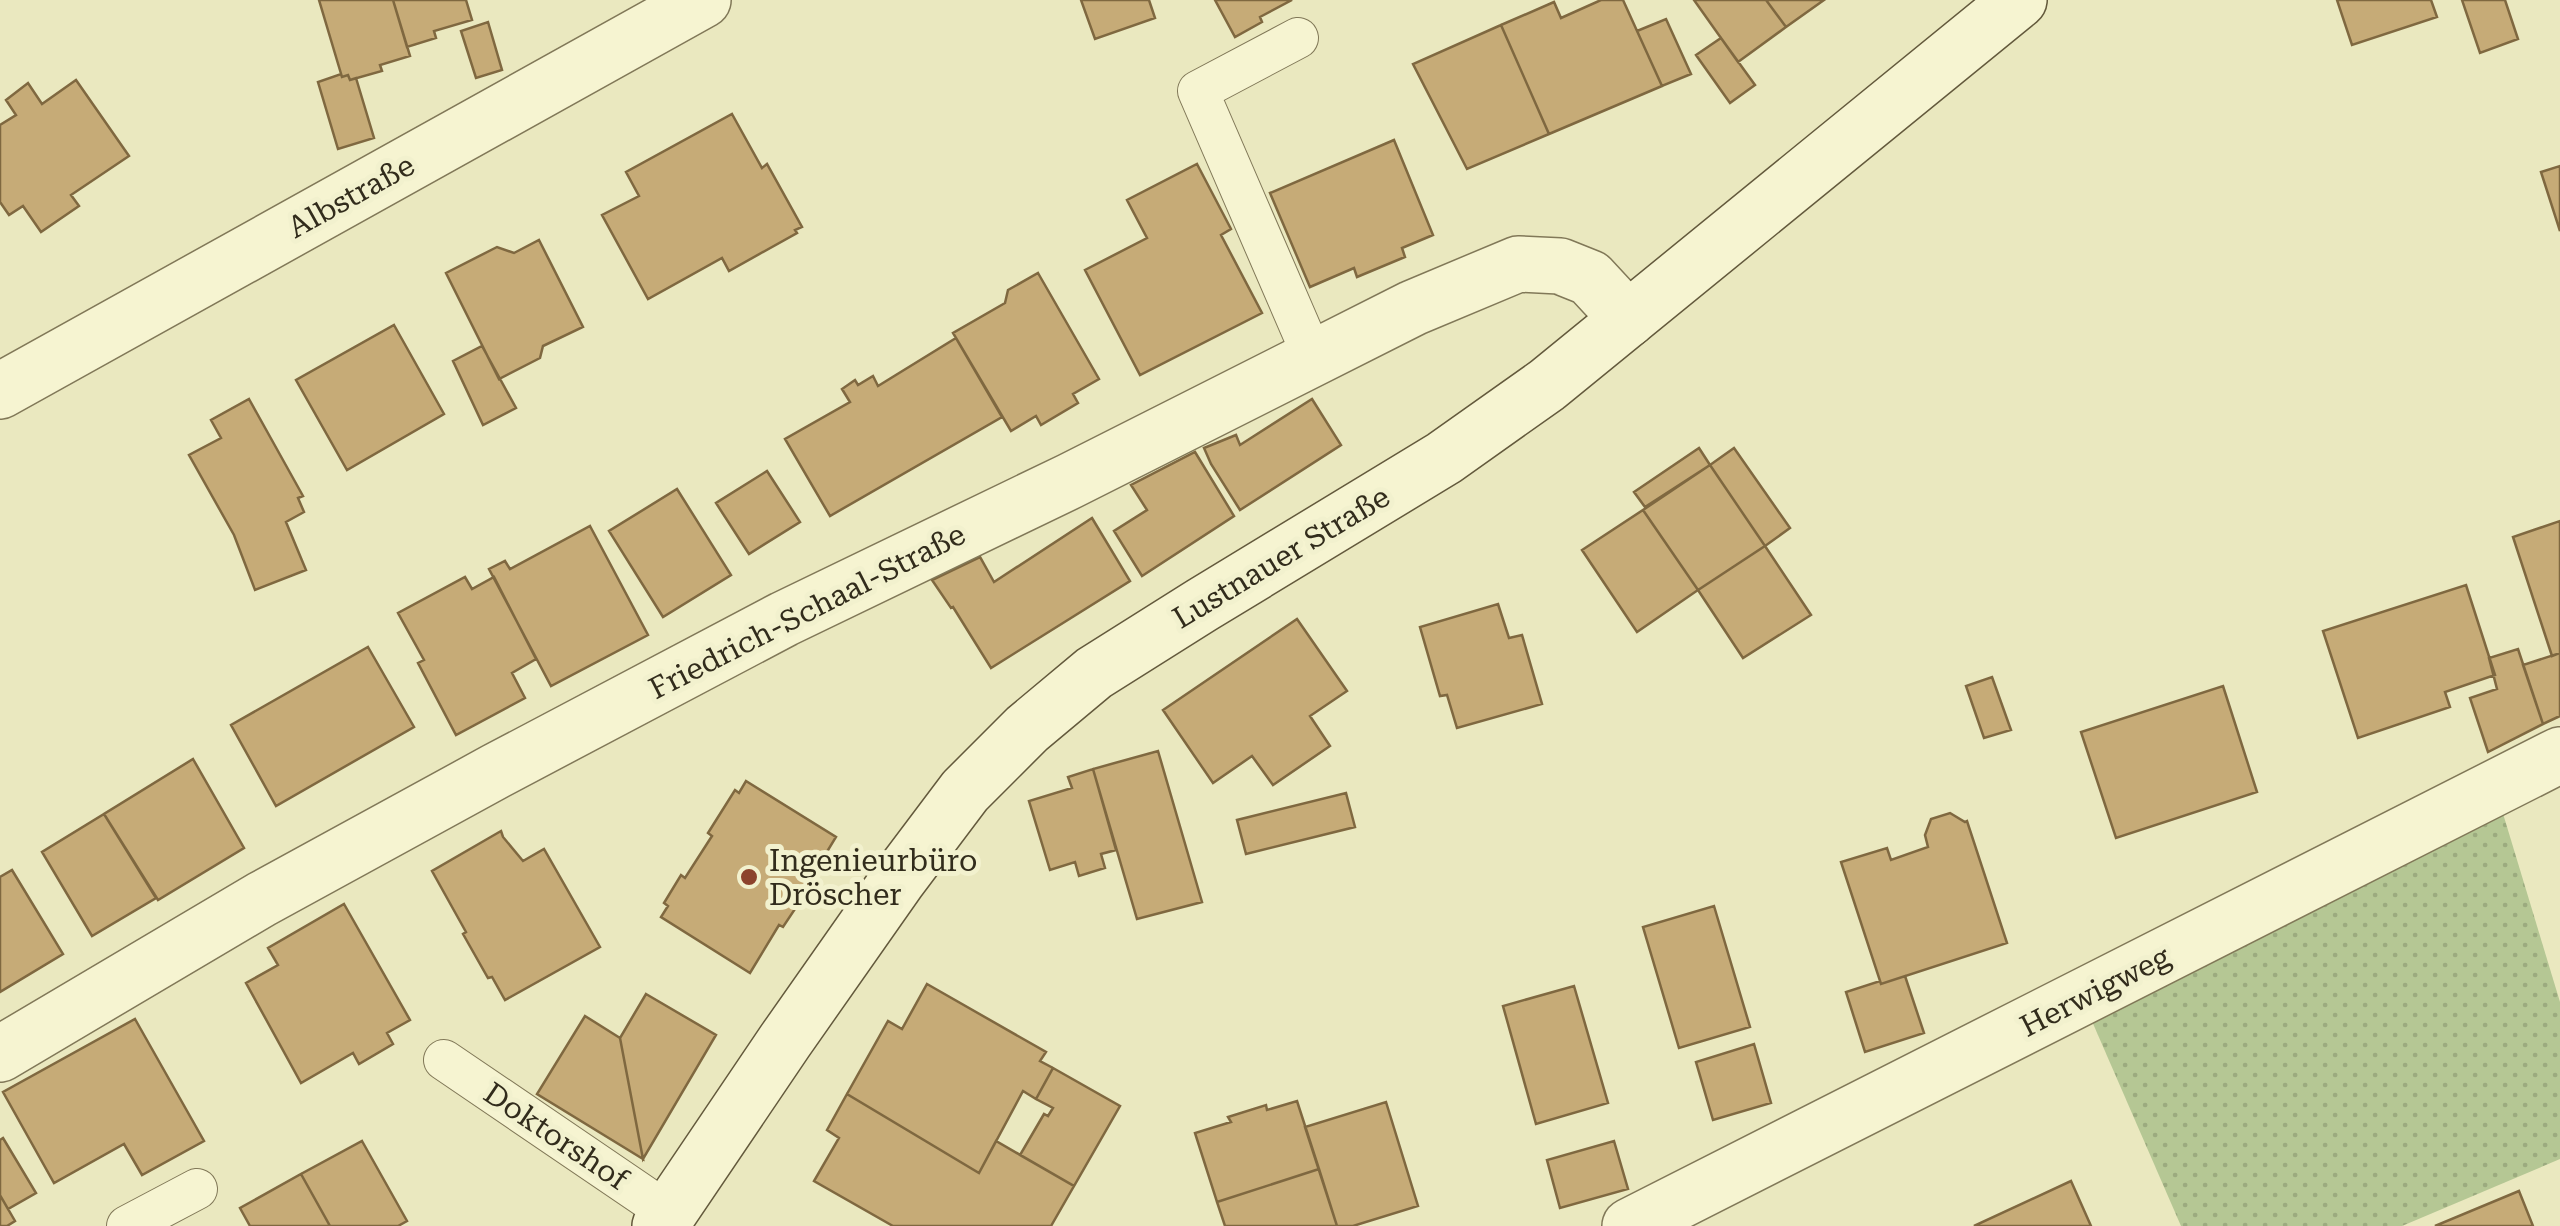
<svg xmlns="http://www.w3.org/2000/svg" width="2560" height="1226" viewBox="0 0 2560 1226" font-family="'Roboto Serif',serif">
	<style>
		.grass { fill: url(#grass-dots) }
		.building { fill: #c6ab77; stroke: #7f6840; stroke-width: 2.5 }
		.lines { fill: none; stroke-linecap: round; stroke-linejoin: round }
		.lane-casing { stroke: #817858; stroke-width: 42 }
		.street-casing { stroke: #817858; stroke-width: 58 }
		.secondary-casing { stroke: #63593c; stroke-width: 58 }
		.lane { stroke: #f6f4d1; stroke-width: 40 }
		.street { stroke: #f6f4d1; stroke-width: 55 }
		.secondary { stroke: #f6f4d1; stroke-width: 55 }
		.poi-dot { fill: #8c432c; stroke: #f2f1ce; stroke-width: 4 }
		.labels { text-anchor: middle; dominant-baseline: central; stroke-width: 10; stroke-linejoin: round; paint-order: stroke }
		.street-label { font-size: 30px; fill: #322c1c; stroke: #f2f1ce }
		.poi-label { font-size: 30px; fill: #322c1c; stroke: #f2f1ce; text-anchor: start }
	</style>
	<defs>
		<pattern id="grass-dots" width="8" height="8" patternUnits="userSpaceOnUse" patternTransform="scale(2.5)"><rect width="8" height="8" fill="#b5c794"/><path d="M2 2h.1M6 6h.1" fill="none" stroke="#9cab7f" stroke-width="1.8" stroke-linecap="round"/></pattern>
	</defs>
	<rect width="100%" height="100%" fill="#eae8bf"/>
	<path class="grass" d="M2501,807l59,195v157l-158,67h-221l-90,-207z"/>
	<path class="building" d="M319,0h74l17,56 -30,9 2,6 -32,9 -2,-5 -6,2z
		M393,0h73l6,20 -38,11 2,7 -29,9z
		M1081,0h68l6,18 -60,21z
		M1215,0h77l-32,17 2,5 -27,15z
		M1601,0h22l39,86 -113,48 -48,-109 53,-23 7,16z
		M1694,0h72l20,27 -48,35z
		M1766,0h58l-38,27z
		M2337,0h94l6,17 -85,28z
		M2462,0h43l13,39 -38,14z
		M1666,19l25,55 -29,12 -25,-55z
		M488,22l14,48 -26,8 -15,-47z
		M1501,25l48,109 -82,35 -54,-105z
		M1721,38l34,47 -25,18 -34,-48z
		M341,74l1,3 6,-2 2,5 6,-2 18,60 -36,11 -20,-67z
		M76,80l53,76 -58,39 8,11 -38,26 -18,-26 -14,9 -9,-13v-77l16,-10 -10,-15 22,-17 14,21z
		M732,114l30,54 5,-4 35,63 -7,3 2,3 -68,38 -7,-13 -74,41 -46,-84 37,-19 -13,-24z
		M1394,140l39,95 -31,13 3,9 -48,20 -3,-9 -44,19 -40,-94z
		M1197,164l34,65 -10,6 41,78 -122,62 -55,-105 62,-32 -20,-38z
		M2560,166v65l-19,-59z
		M539,240l44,87 -40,19 -3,12 -41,21 -53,-106 51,-26 17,6z
		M1038,273l61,106 -26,15 5,9 -37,22 -5,-9 -25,15 -58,-98 52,-30 3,-13z
		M394,325l50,89 -97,56 -51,-90z
		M956,338l46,79 -172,99 -45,-77 65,-37 -8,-13 13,-9 3,5 15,-9 5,10z
		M482,346l34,62 -33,17 -30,-64z
		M249,399l54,97 -5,2 6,14 -18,10 20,48 -51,20 -21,-55 -45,-80 32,-17 -10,-18z
		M1312,399l29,46 -101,65 -29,-46 -7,-16 32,-13 4,10z
		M1699,448l11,17 -65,42 -11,-15z
		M1734,448l56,80 -25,18 -55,-81z
		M1195,452l39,64 -92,60 -28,-45 33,-21 -16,-25z
		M1710,465l55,81 -67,44 -55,-80z
		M767,471l33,51 -51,32 -33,-51z
		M677,489l54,86 -68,42 -54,-86z
		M1643,510l55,80 -61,42 -55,-82z
		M1092,518l38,63 -139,87 -38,-61 -2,1 -19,-28 48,-23 14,25z
		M2560,521v132l-8,3 -39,-119z
		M590,526l58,109 -97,51 -62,-117 16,-8 5,8z
		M1765,546l46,69 -68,43 -45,-68z
		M465,577l7,12 22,-12 42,82 -24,14 13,25 -69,37 -38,-72 6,-3 -26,-47z
		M2466,585l29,90 -50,17 5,15 -92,31 -35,-107z
		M1498,604l11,34 13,-3 20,69 -85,24 -10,-33 -7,1 -20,-69z
		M1297,619l50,72 -37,25 20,30 -57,39 -21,-29 -39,27 -50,-73z
		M368,647l46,80 -138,79 -45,-81z
		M2518,649l25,75 -55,28 -18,-54 27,-9 -8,-31z
		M2560,653v63l-17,8 -20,-59z
		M1992,677l19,53 -27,8 -18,-52z
		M2223,686l34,106 -141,46 -35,-106z
		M1158,751l44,151 -65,17 -44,-150z
		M193,759l51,89 -86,52 -54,-86z
		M1093,769l23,81 -15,4 4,14 -26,8 -4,-14 -25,8 -21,-69 43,-13 -4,-11z
		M746,781l90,56 -39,64 2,2 -16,24 -4,-2 -29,48 -89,-56 7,-11 -4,-3 17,-28 4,3 27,-42 -4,-3 27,-43 4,3z
		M1346,793l9,34 -109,27 -9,-34z
		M1950,813l15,9 2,-1 40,122 -126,41 -40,-122 46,-14 4,12 37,-13 -3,-12 6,-16z
		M104,814l52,84 -64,38 -50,-84z
		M501,831l2,6 20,24 21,-12 56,98 -95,53 -13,-23 -4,1 -25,-44 3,-2 -34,-61z
		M12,870l51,84 -63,38v-115z
		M344,904l66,116 -23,13 6,11 -34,20 -6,-11 -52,30 -55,-100 32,-18 -10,-17z
		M1714,906l36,121 -71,21 -36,-121z
		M1905,976l19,57 -59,19 -19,-60 34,-11 1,3z
		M927,984l119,68 -6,9 13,7 -17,31 -13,-8 -44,82 -132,-79 41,-73 14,8z
		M1574,986l34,117 -72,21 -33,-118z
		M646,994l70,41 -73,124 -23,-121z
		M585,1016l35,22 23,121 -106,-65z
		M135,1019l69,122 -62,34 -18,-31 -70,39 -51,-91z
		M1754,1044l17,59 -58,17 -17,-58z
		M1053,1068l67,38 -46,80 -54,-31 24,-41 4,2 5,-8 -17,-9z
		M847,1094l132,79 17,-32 78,45 -23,40h-158l-79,-45 25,-43 -12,-8z
		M1297,1101l22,68 -102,33 -22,-69 36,-11 -3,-5 38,-12 1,5z
		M1386,1102l32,104 -65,20h-16l-32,-99z
		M3,1138l33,55 -28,16 -8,-14v-55z
		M362,1141l45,80 -9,5h-68l-29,-52z
		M1614,1141l14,48 -68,19 -13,-48z
		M1319,1169l18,57h-112l-8,-24z
		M301,1174l29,52h-80l-10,-18z
		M2071,1181l20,45h-117z
		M2519,1191l14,35h-98z
		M0,1195l15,26 -8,5h-7z"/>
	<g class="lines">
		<g class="lane-casing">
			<path id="lane" d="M1298,38l-100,53 115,266
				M444,1060l225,153
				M127,1226l70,-37"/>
		</g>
		<g class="street-casing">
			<path id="street" d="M0,391l703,-391
				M0,1054l262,-155 234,-128 288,-152 286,-138 343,-173 105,-44 42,2 30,12 38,41
				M1630,1226l930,-471"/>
		</g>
		<g class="secondary-casing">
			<path id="secondary" d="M660,1226l125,-185 113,-161 67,-89 62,-62 67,-56 108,-68 242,-147 103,-73 472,-385"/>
		</g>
		<use href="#lane" class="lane"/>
		<use href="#street" class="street"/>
		<use href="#secondary" class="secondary"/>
	</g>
	<circle class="poi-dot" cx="749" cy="877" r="10"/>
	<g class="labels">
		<g class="street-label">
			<text transform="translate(351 196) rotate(-29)">Albstraße</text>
			<text transform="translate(1281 557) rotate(-31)">Lustnauer Straße</text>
			<text transform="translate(807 611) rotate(-27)">Friedrich-Schaal-Straße</text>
			<text transform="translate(2095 991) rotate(-27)">Herwigweg</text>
			<text transform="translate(556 1136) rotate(34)">Doktorshof</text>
		</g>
		<g class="poi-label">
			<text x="769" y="860">Ingenieurbüro<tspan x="769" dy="34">Dröscher</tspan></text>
		</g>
	</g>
</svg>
